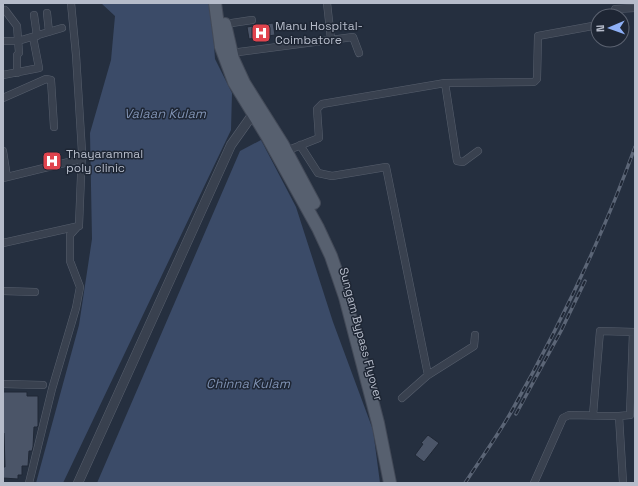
<svg xmlns="http://www.w3.org/2000/svg" width="638" height="486" viewBox="0 0 638 486" font-family="'Space Grotesk',sans-serif">
	<style>
		.water { fill: #3b4b68 }
		.building { fill: #4b5568; stroke: #202836 }
		.lines { fill: none; stroke-linecap: round; stroke-linejoin: round }
		.minor-casing { stroke: #575f6d; stroke-width: 8 }
		.tertiary-casing { stroke: #575f6d; stroke-width: 10 }
		.primary-casing { stroke: #434a58; stroke-width: 14 }
		.minor { stroke: #39414f; stroke-width: 7 }
		.tertiary { stroke: #39414f; stroke-width: 9 }
		.primary { stroke: #57606f; stroke-width: 12 }
		.rail-casing { stroke: #5b6576; stroke-width: 3.5 }
		.rail { stroke: #1e2634; stroke-width: 2; stroke-dasharray: 6; stroke-linecap: butt }
		.labels { text-anchor: middle; dominant-baseline: central; stroke-width: 3; stroke-linejoin: round; paint-order: stroke }
		.poi-label { font-size: 12px; fill: #b6bcca; stroke: #1e2634; text-anchor: start }
		.street-label { font-size: 12px; fill: #b6bcca; stroke: #1e2634 }
		.water-label { font-size: 13px; font-style: italic; fill: #7e90b1; stroke: #1e2634 }
	</style>
	<rect width="100%" height="100%" fill="#252f3f"/>
	<path class="water" d="M101,3h110l4,56 17,34 -1,37 -168,353h-27l43,-158 13,-86 -2,-106 21,-73 4,-44z
		M261,140l35,67 37,115 40,108 7,53h-283l143,-332z"/>
	<path class="building" d="M273,23l2,12 -26,4 -2,-12z
		M3,392h24v4h11v30l-1,1h-3l-1,20 -1,4h-3l-1,15h-6v9h-4v4l-15,-1v-11h2l-1,-34h-1z
		M428,435l11,8 -15,19 -9,-7 8,-11 -2,-1z"/>
	<g class="lines">
		<g class="minor-casing">
			<path id="minor" d="M327,3l4,36
				M5,10l12,16 2,27 -2,2v18
				M47,13l2,19
				M34,15l3,21
				M613,16l2,-7 20,-1
				M225,24l27,-4
				M3,41h15l44,-13
				M231,53l122,-16 6,16
				M3,75l36,-7 -6,-31
				M445,83l12,78 6,1 15,-11
				M3,98l43,-19 5,1 3,47
				M300,145l18,28 14,3 54,-9 42,208
				M3,151l4,26
				M286,151l33,-13 -2,-29 5,-5 123,-21 89,-1 3,-3 1,-43 60,-11
				M3,178l78,-19
				M3,243l76,-17
				M3,291l32,1
				M3,384l40,1
				M402,398l26,-23 46,-29 1,-11
				M593,415l7,-84 35,1
				M619,416l11,-1 3,-83
				M29,483l23,-94 24,-81 4,-21 -10,-26v-26l9,-10 3,-73 -6,-97 -5,-52
				M534,483l29,-65 6,-3 50,1 4,67"/>
		</g>
		<g class="tertiary-casing">
			<path id="tertiary" d="M78,483l153,-338 22,-31 4,-4"/>
		</g>
		<g class="primary-casing">
			<path id="primary" d="M215,3l6,44 13,35 33,54 51,92 13,28 14,41 33,126 12,60
				M225,24l8,35 11,24 39,62 31,58"/>
		</g>
		<use href="#minor" class="minor"/>
		<use href="#tertiary" class="tertiary"/>
		<use href="#primary" class="primary"/>
		<g class="rail-casing">
			<path id="rail" d="M516,414l45,-83 24,-50
				M465,483c15,-23 31,-45 45,-69 48,-85 92,-175 125,-267"/>
		</g>
		<use href="#rail" class="rail"/>
	</g>
	<defs>
		<g id="hospital-square" transform="scale(1)"><rect x="-9" y="-9" width="18" height="18" rx="4" fill="#e0444e" stroke="#1e2634"/><path d="M-5-5h3v3.5h4V-5h3V5h-3V1.5h-4V5h-3Z" fill="#fff"/></g>
	</defs>
	<g fill-rule="evenodd">
		<use href="#hospital-square" x="261" y="33"/>
		<use href="#hospital-square" x="52" y="161"/>
	</g>
	<g class="labels">
		<g class="poi-label">
			<text x="275" y="26">Manu Hospital-<tspan x="275" dy="14">Coimbatore</tspan></text>
			<text x="66" y="154">Thayarammal<tspan x="66" dy="14">poly clinic</tspan></text>
		</g>
		<g class="street-label">
			<text transform="translate(361 334) rotate(75)">Sungam Bypass Flyover</text>
		</g>
		<g class="water-label">
			<text x="165" y="113">Valaan Kulam</text>
			<text x="248" y="383">Chinna Kulam</text>
		</g>
	</g>
	<rect width="638" height="486" fill="none" stroke="#b6bcca" stroke-width="8"/>
	<g transform="translate(610 28) rotate(268)"><circle r="19" fill="#1e2634" stroke="#5b6270"/>
	<path d="M0-3L7 15L0 10L-7 15Z" fill="#8eb0f6"/>
	<text y="-6" font-size="11" font-weight="bold" text-anchor="middle" fill="#b6bcca">N</text>
	</g>
</svg>
